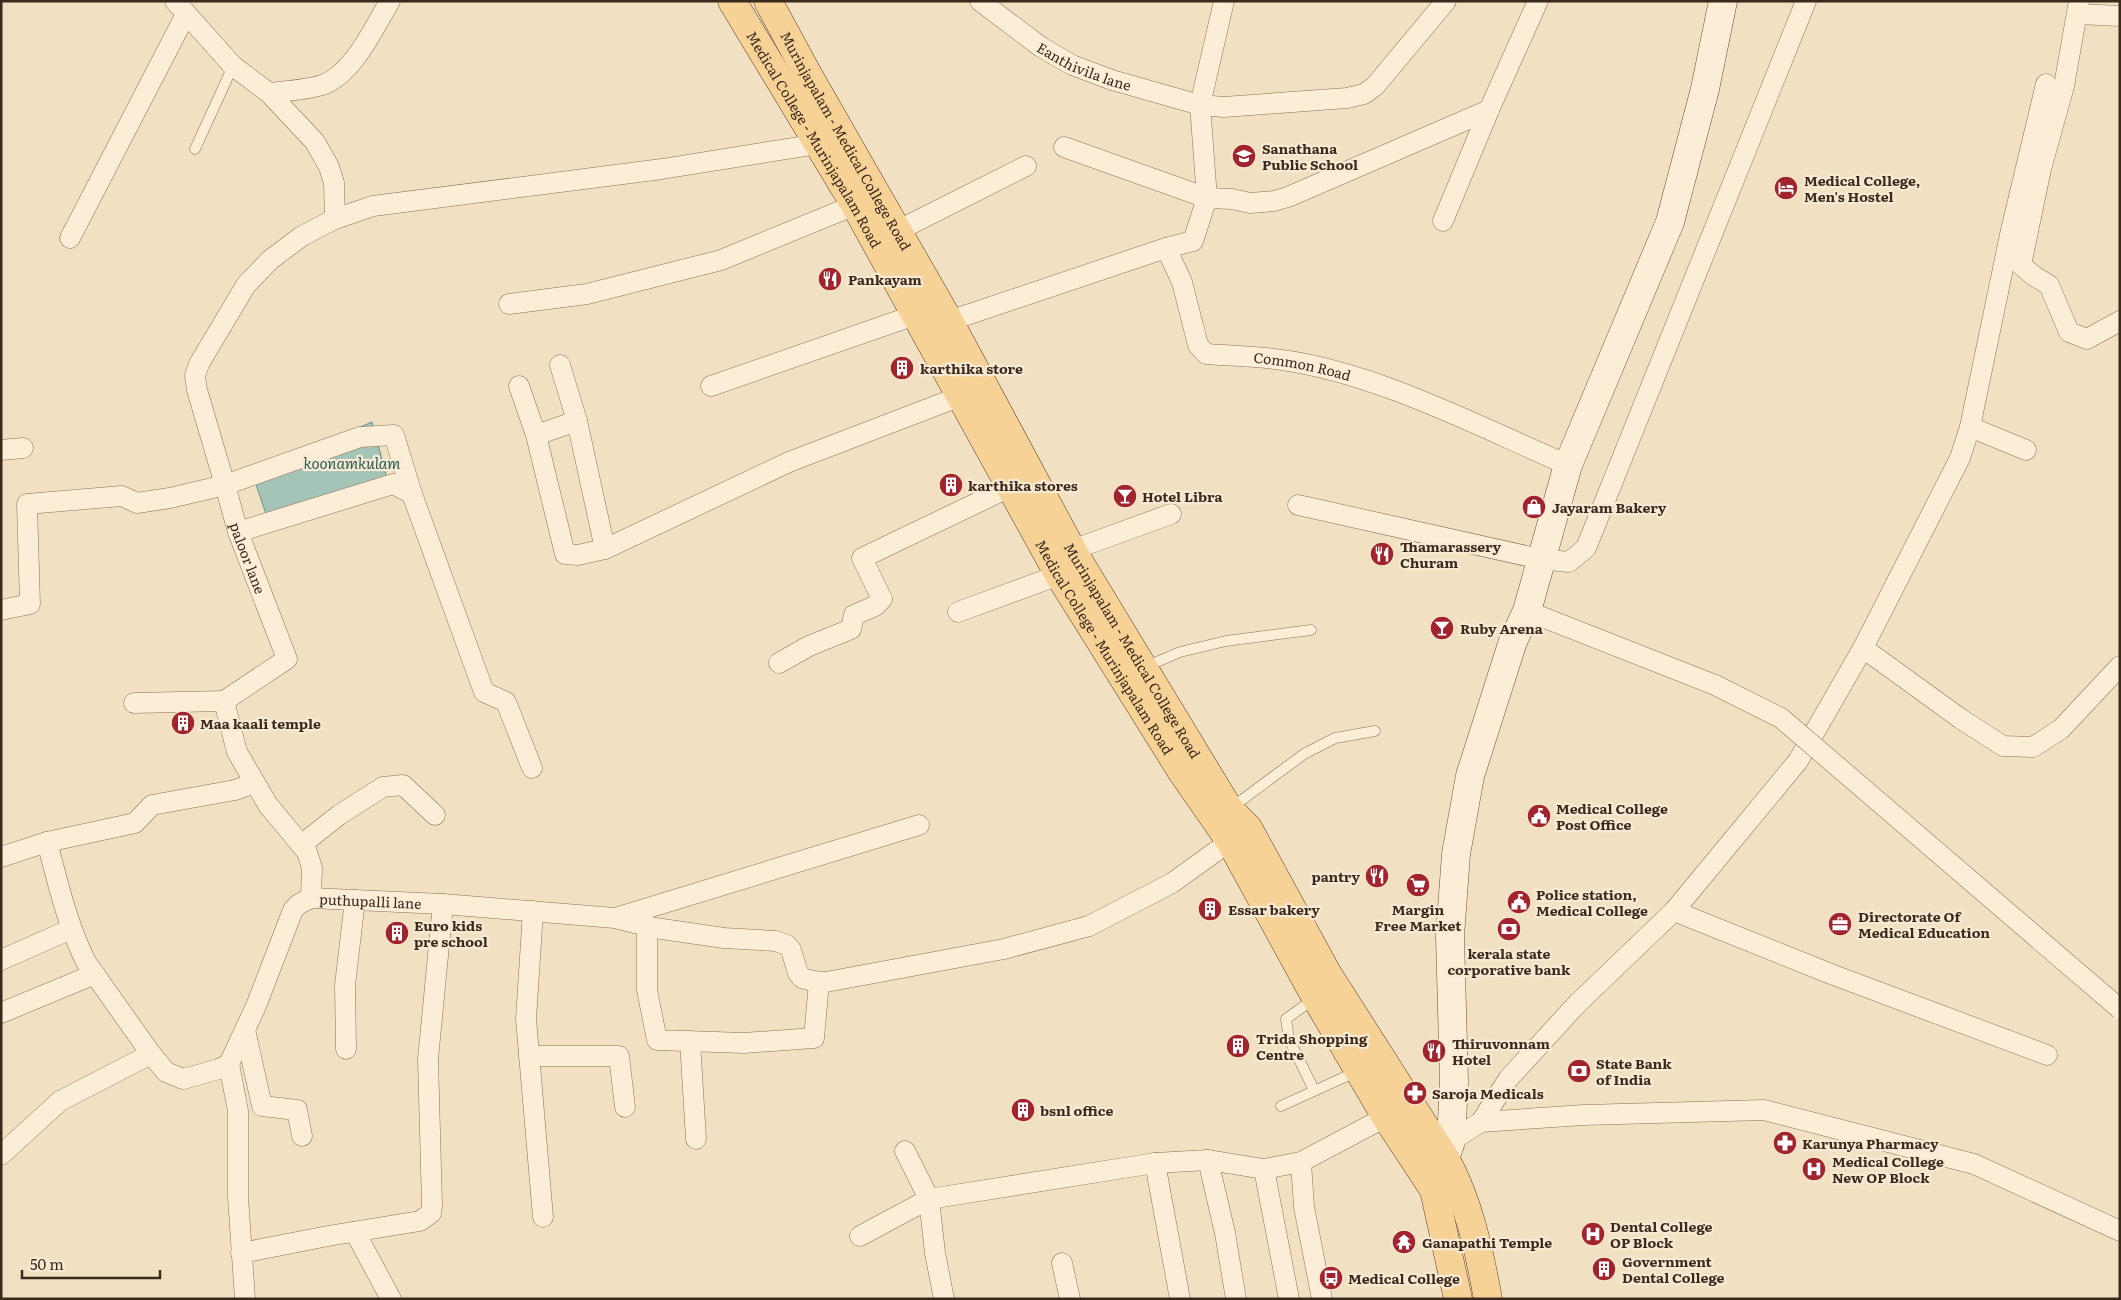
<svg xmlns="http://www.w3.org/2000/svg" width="2121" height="1300" viewBox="0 0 2121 1300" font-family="Literata,serif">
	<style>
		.water { fill: #a5c4b8; stroke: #6b9386 }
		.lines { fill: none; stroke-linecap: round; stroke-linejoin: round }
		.service-casing { stroke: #8d7058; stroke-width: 11 }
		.minor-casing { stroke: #8d7058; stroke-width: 21 }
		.secondary-casing { stroke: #6f513b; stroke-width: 29 }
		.primary-casing { stroke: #5a3e2c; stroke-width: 29 }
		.service { stroke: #fbedd6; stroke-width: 10 }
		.minor { stroke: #fbedd6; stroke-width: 20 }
		.secondary { stroke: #fbedd6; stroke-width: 28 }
		.primary { stroke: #f7d297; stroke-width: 28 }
		.minor-bridge-casing { stroke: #8d7058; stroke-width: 21; stroke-linecap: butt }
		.minor-bridge { stroke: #fbedd6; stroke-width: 20 }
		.labels { text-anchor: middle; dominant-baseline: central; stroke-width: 4.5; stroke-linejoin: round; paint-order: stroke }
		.street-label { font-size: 14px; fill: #3c291d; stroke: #f8ead2 }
		.poi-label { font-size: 14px; font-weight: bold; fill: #3c291d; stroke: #f8ead2; text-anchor: start }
		.water-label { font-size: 15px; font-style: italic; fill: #2b5d56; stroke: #f8ead2 }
	</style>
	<rect width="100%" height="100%" fill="#f1e0c2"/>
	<path class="water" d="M372,422l16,60 -122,32 -14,-41z"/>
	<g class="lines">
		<g class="service-casing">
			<path id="service" d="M195,149l38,-83
				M1145,667l35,-15 46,-11 85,-11
				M1231,808l73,-54 31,-16 40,-7
				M1314,1090l-25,-51 -3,-20 29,-21
				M1281,1106l77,-35"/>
		</g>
		<g class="minor-casing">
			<g id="minor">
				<path d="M175,1l58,65 36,27 46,49 14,25 5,16 1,36"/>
				<path id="s1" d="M980,1l61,46 31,18 40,15 88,25 24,2 123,-9 17,-4 11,-8 71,-85"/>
				<path id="s2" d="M1224,1l-24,104 7,93 -14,43 -27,7 16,34 16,63 8,9c25,2 51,2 76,6 95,13 198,67 286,105"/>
				<path d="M2079,1l-15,85 -23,83 -20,96 13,11 15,9 20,47 18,7 33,-18"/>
				<path d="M2078,14l42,2"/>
				<path d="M269,93c17,-2 37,-3 53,-8 31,-10 52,-58 68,-84"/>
				<path d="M1064,147l143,51 25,1 18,4 24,-2 14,-4 201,-87"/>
				<path d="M1443,221l46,-111 49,-109"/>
				<path d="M897,231l129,-65"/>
				<path d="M70,238l116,-224"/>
				<path d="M509,304l78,-10 134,-34 134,-55"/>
				<path d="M949,321l217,-73"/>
				<path d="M560,365l17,56 28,128"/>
				<path d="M519,386l17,49 29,119 13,1 27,-6 184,-87 172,-66"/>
				<path d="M711,386l204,-71"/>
				<path d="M1970,427l56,23"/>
				<path d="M536,435l41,-14"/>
				<path d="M1,450l22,-2"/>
				<path d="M412,494l-18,-59 -34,2 -135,48 -28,-95 -2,-14 4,-12 47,-79 24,-25 32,-24 33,-17 38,-13 289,-37 156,-25"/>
				<path d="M1298,505l242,54 29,3 17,-14 220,-547"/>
				<path d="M238,532l155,-48 19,10 72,198 22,10 26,66"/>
				<path d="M1072,550l99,-36"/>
				<path id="s3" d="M1,610l29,-6 -3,-100 95,-8 15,7 33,-5 55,-13 13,47 49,127 -63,42 13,51 31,53 39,47 5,16 -1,30"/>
				<path d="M1527,611l188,74"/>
				<path d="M958,612l101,-37"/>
				<path d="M1863,648l98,71 42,27 30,1 28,-18 59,-63"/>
				<path d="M779,663l30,-17 42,-17 3,-14 21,-9 7,-7 -20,-41 148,-71"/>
				<path d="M134,703l90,-2"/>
				<path d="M47,842c11,41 20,82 39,120l65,92"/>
				<path d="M301,845l38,-30 44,-28 20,-2 32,30"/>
				<path d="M1,857l46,-15 88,-19 17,-18 83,-15 20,-7"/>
				<path d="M533,911l-7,108 17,198"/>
				<path d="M1674,911l157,63 216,81"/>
				<path d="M615,918l304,-93"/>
				<path d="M647,926v64l10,50 87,3 70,-5 5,-56"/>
				<path d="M1,960l70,-31"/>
				<path d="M1,1013l94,-39"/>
				<path d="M245,1030l17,76 35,4 5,26"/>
				<path d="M690,1041l6,98"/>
				<path d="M346,1049l-1,-64 10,-85"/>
				<path d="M529,1056h90l6,51"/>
				<path d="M229,1064l9,47v86l7,102"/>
				<path d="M1481,1122l28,-44 68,-74 97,-93 124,-150 65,-113 97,-190 10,-31 41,-197 35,-146"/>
				<path d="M1451,1141l30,-19 103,-7 180,-5 210,54 146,67"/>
				<path d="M905,1151l24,48 6,54 9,46"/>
				<path id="s4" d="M1,1155l59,-54 91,-47 15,18 17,7 36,-10 10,-5 27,-58 37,-96 6,-6 12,-6 132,6 172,14 40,10 69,10 52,3 11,4 4,5 7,23 4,5 11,3 13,1 178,-33 85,-23 83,-43 68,-49"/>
				<path d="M1208,1160l17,73 11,66"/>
				<path d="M1301,1162l3,45 18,92"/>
				<path d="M1264,1169l25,130"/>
				<path d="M355,1232l36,67"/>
				<path d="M860,1236l69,-37 226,-36"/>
				<path d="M241,1253l87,-17 92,-15 11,-8 1,-8 -4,-146 15,-155"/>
				<path d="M1062,1263l8,36"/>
				<path d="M1180,1299l-25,-136 53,-3 56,9 37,-7 96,-51"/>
			</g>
		</g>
		<g class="secondary-casing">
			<path id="secondary" d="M1439,1176l12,-35 3,-59 -4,-146 6,-82 14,-78 43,-135 14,-30 41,-146 102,-243 35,-133 18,-88"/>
		</g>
		<g class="primary-casing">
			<g id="primary">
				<path id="s5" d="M732,1l123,204 204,370 123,197 48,69 86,157 70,119 48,73 24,109"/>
				<path id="s6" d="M768,1l39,72 142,248 123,229 157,259 19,19 79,145 118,185c24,44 34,92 43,141"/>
			</g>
		</g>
		<use href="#service" class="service"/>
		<use href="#minor" class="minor"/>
		<use href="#secondary" class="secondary"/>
		<use href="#primary" class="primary"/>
		<g class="minor-bridge-casing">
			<path id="minor-bridge" d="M1715,685l66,33 339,291"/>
		</g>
		<use href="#minor-bridge" class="minor-bridge"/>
	</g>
	<defs>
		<g id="school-disc" transform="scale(1.25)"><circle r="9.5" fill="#a1232d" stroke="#f8ead2"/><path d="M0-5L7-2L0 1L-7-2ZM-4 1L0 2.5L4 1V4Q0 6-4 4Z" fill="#fff"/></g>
		<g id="hotel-disc" transform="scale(1.25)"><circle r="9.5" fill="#a1232d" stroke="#f8ead2"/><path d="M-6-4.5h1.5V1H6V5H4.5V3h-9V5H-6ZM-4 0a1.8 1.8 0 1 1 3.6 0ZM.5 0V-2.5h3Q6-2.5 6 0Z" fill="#fff"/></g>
		<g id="restaurant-disc" transform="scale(1.25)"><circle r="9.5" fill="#a1232d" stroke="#f8ead2"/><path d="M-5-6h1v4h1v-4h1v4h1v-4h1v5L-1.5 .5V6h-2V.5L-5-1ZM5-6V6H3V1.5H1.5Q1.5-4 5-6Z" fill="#fff"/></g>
		<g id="building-disc" transform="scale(1.25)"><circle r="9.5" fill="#a1232d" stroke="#f8ead2"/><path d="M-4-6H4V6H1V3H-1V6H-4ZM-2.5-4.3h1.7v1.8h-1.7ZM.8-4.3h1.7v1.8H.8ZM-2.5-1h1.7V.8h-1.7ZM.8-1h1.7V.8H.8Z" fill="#fff"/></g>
		<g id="bar-disc" transform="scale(1.25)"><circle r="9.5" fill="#a1232d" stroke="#f8ead2"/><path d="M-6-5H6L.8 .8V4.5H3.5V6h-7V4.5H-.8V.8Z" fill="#fff"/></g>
		<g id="shop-disc" transform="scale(1.25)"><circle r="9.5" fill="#a1232d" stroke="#f8ead2"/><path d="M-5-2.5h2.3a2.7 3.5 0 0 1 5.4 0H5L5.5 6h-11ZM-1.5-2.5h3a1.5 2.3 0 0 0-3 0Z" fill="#fff"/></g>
		<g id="civic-disc" transform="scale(1.25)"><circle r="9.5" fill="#a1232d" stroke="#f8ead2"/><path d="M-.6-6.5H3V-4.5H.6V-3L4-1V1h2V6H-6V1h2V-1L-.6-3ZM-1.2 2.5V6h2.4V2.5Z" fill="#fff"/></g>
		<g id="supermarket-disc" transform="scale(1.25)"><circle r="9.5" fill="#a1232d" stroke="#f8ead2"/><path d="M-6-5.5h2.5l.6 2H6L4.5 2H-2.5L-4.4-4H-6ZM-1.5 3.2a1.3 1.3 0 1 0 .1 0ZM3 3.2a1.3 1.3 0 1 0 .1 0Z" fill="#fff"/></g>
		<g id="office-disc" transform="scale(1.25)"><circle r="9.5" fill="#a1232d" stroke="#f8ead2"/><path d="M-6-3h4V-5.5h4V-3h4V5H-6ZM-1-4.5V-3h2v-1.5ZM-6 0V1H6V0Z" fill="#fff"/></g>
		<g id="bank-disc" transform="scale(1.25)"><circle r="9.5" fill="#a1232d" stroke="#f8ead2"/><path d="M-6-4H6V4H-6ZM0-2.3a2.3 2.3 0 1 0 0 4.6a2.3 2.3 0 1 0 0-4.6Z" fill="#fff"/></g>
		<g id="pharmacy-disc" transform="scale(1.25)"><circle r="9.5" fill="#a1232d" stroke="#f8ead2"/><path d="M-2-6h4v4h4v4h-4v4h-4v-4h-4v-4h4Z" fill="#fff"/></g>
		<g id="hospital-disc" transform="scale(1.25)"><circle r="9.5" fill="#a1232d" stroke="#f8ead2"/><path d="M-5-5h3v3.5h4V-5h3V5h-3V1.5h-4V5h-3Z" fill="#fff"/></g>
		<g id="temple-disc" transform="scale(1.25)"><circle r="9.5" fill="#a1232d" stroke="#f8ead2"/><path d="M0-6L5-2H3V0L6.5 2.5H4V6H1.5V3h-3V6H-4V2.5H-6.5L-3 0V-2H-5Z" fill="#fff"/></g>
		<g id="bus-disc" transform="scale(1.25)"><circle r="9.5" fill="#a1232d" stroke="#f8ead2"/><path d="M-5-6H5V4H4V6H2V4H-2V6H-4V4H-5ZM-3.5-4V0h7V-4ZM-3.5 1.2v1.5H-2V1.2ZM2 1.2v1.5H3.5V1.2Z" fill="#fff"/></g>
	</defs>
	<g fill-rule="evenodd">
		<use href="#school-disc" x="1244" y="156"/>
		<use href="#hotel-disc" x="1786" y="188"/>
		<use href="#restaurant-disc" x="830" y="279"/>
		<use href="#building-disc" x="902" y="368"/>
		<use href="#building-disc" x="951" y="485"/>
		<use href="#bar-disc" x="1125" y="496"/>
		<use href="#shop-disc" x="1534" y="507"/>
		<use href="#restaurant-disc" x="1382" y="554"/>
		<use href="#bar-disc" x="1442" y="628"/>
		<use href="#building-disc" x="183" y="723"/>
		<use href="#civic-disc" x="1539" y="816"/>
		<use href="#restaurant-disc" x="1377" y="876"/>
		<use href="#supermarket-disc" x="1418" y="885"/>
		<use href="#civic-disc" x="1519" y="902"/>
		<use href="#building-disc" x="1210" y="909"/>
		<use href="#office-disc" x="1840" y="924"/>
		<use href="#bank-disc" x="1509" y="929"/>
		<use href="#building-disc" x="397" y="933"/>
		<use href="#building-disc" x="1238" y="1046"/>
		<use href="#restaurant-disc" x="1434" y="1051"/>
		<use href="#bank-disc" x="1579" y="1071"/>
		<use href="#pharmacy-disc" x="1415" y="1093"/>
		<use href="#building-disc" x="1023" y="1110"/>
		<use href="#pharmacy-disc" x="1785" y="1143"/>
		<use href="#hospital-disc" x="1814" y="1169"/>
		<use href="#hospital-disc" x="1593" y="1234"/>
		<use href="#temple-disc" x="1404" y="1242"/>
		<use href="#building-disc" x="1604" y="1269"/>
		<use href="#bus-disc" x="1331" y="1278"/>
	</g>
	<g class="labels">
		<g class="street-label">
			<text stroke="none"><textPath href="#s1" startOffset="124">Eanthivila lane</textPath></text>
			<text stroke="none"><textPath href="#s5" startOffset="161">Medical College - Murinjapalam Road</textPath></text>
			<text stroke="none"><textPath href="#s6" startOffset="160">Murinjapalam - Medical College Road</textPath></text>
			<text stroke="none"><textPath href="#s2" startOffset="485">Common Road</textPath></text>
			<text stroke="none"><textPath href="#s3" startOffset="408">paloor lane</textPath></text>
			<text stroke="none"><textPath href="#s5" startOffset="746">Medical College - Murinjapalam Road</textPath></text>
			<text stroke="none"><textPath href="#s6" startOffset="745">Murinjapalam - Medical College Road</textPath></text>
			<text stroke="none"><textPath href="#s4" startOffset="521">puthupalli lane</textPath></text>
		</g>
		<g class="poi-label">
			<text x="1262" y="148">Sanathana<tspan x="1262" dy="16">Public School</tspan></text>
			<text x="1804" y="180">Medical College,<tspan x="1804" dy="16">Men's Hostel</tspan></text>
			<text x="848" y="279">Pankayam</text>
			<text x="920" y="368">karthika store</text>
			<text x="968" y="485">karthika stores</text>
			<text x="1142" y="496">Hotel Libra</text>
			<text x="1552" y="507">Jayaram Bakery</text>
			<text x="1400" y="546">Thamarassery<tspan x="1400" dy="16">Churam</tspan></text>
			<text x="1460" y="628">Ruby Arena</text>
			<text x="200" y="723">Maa kaali temple</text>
			<text x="1556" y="808">Medical College<tspan x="1556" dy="16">Post Office</tspan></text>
			<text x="1360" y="876" text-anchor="end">pantry</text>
			<text x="1536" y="894">Police station,<tspan x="1536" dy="16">Medical College</tspan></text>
			<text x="1228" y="909">Essar bakery</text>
			<text x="1418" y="909" text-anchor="middle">Margin<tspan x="1418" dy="16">Free Market</tspan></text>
			<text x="1858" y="916">Directorate Of<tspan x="1858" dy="16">Medical Education</tspan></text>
			<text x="414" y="925">Euro kids<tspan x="414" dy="16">pre school</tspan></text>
			<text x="1509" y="953" text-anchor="middle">kerala state<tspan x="1509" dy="16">corporative bank</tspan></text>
			<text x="1256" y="1038">Trida Shopping<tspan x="1256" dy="16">Centre</tspan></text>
			<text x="1452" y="1043">Thiruvonnam<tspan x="1452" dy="16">Hotel</tspan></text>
			<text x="1596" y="1063">State Bank<tspan x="1596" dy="16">of India</tspan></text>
			<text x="1432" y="1093">Saroja Medicals</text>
			<text x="1040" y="1110">bsnl office</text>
			<text x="1802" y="1143">Karunya Pharmacy</text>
			<text x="1832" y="1161">Medical College<tspan x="1832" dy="16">New OP Block</tspan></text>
			<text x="1610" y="1226">Dental College<tspan x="1610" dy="16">OP Block</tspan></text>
			<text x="1422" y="1242">Ganapathi Temple</text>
			<text x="1622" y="1261">Government<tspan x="1622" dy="16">Dental College</tspan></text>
			<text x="1348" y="1278">Medical College</text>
		</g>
		<g class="water-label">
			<text x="352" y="462">koonamkulam</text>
		</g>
	</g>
	<rect width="2121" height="1300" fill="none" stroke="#3c291d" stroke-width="5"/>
	<path d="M22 1270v8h138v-8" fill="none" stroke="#3c291d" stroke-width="2.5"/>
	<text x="30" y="1270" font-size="15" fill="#3c291d" stroke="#f8ead2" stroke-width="4" paint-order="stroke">50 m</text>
</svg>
